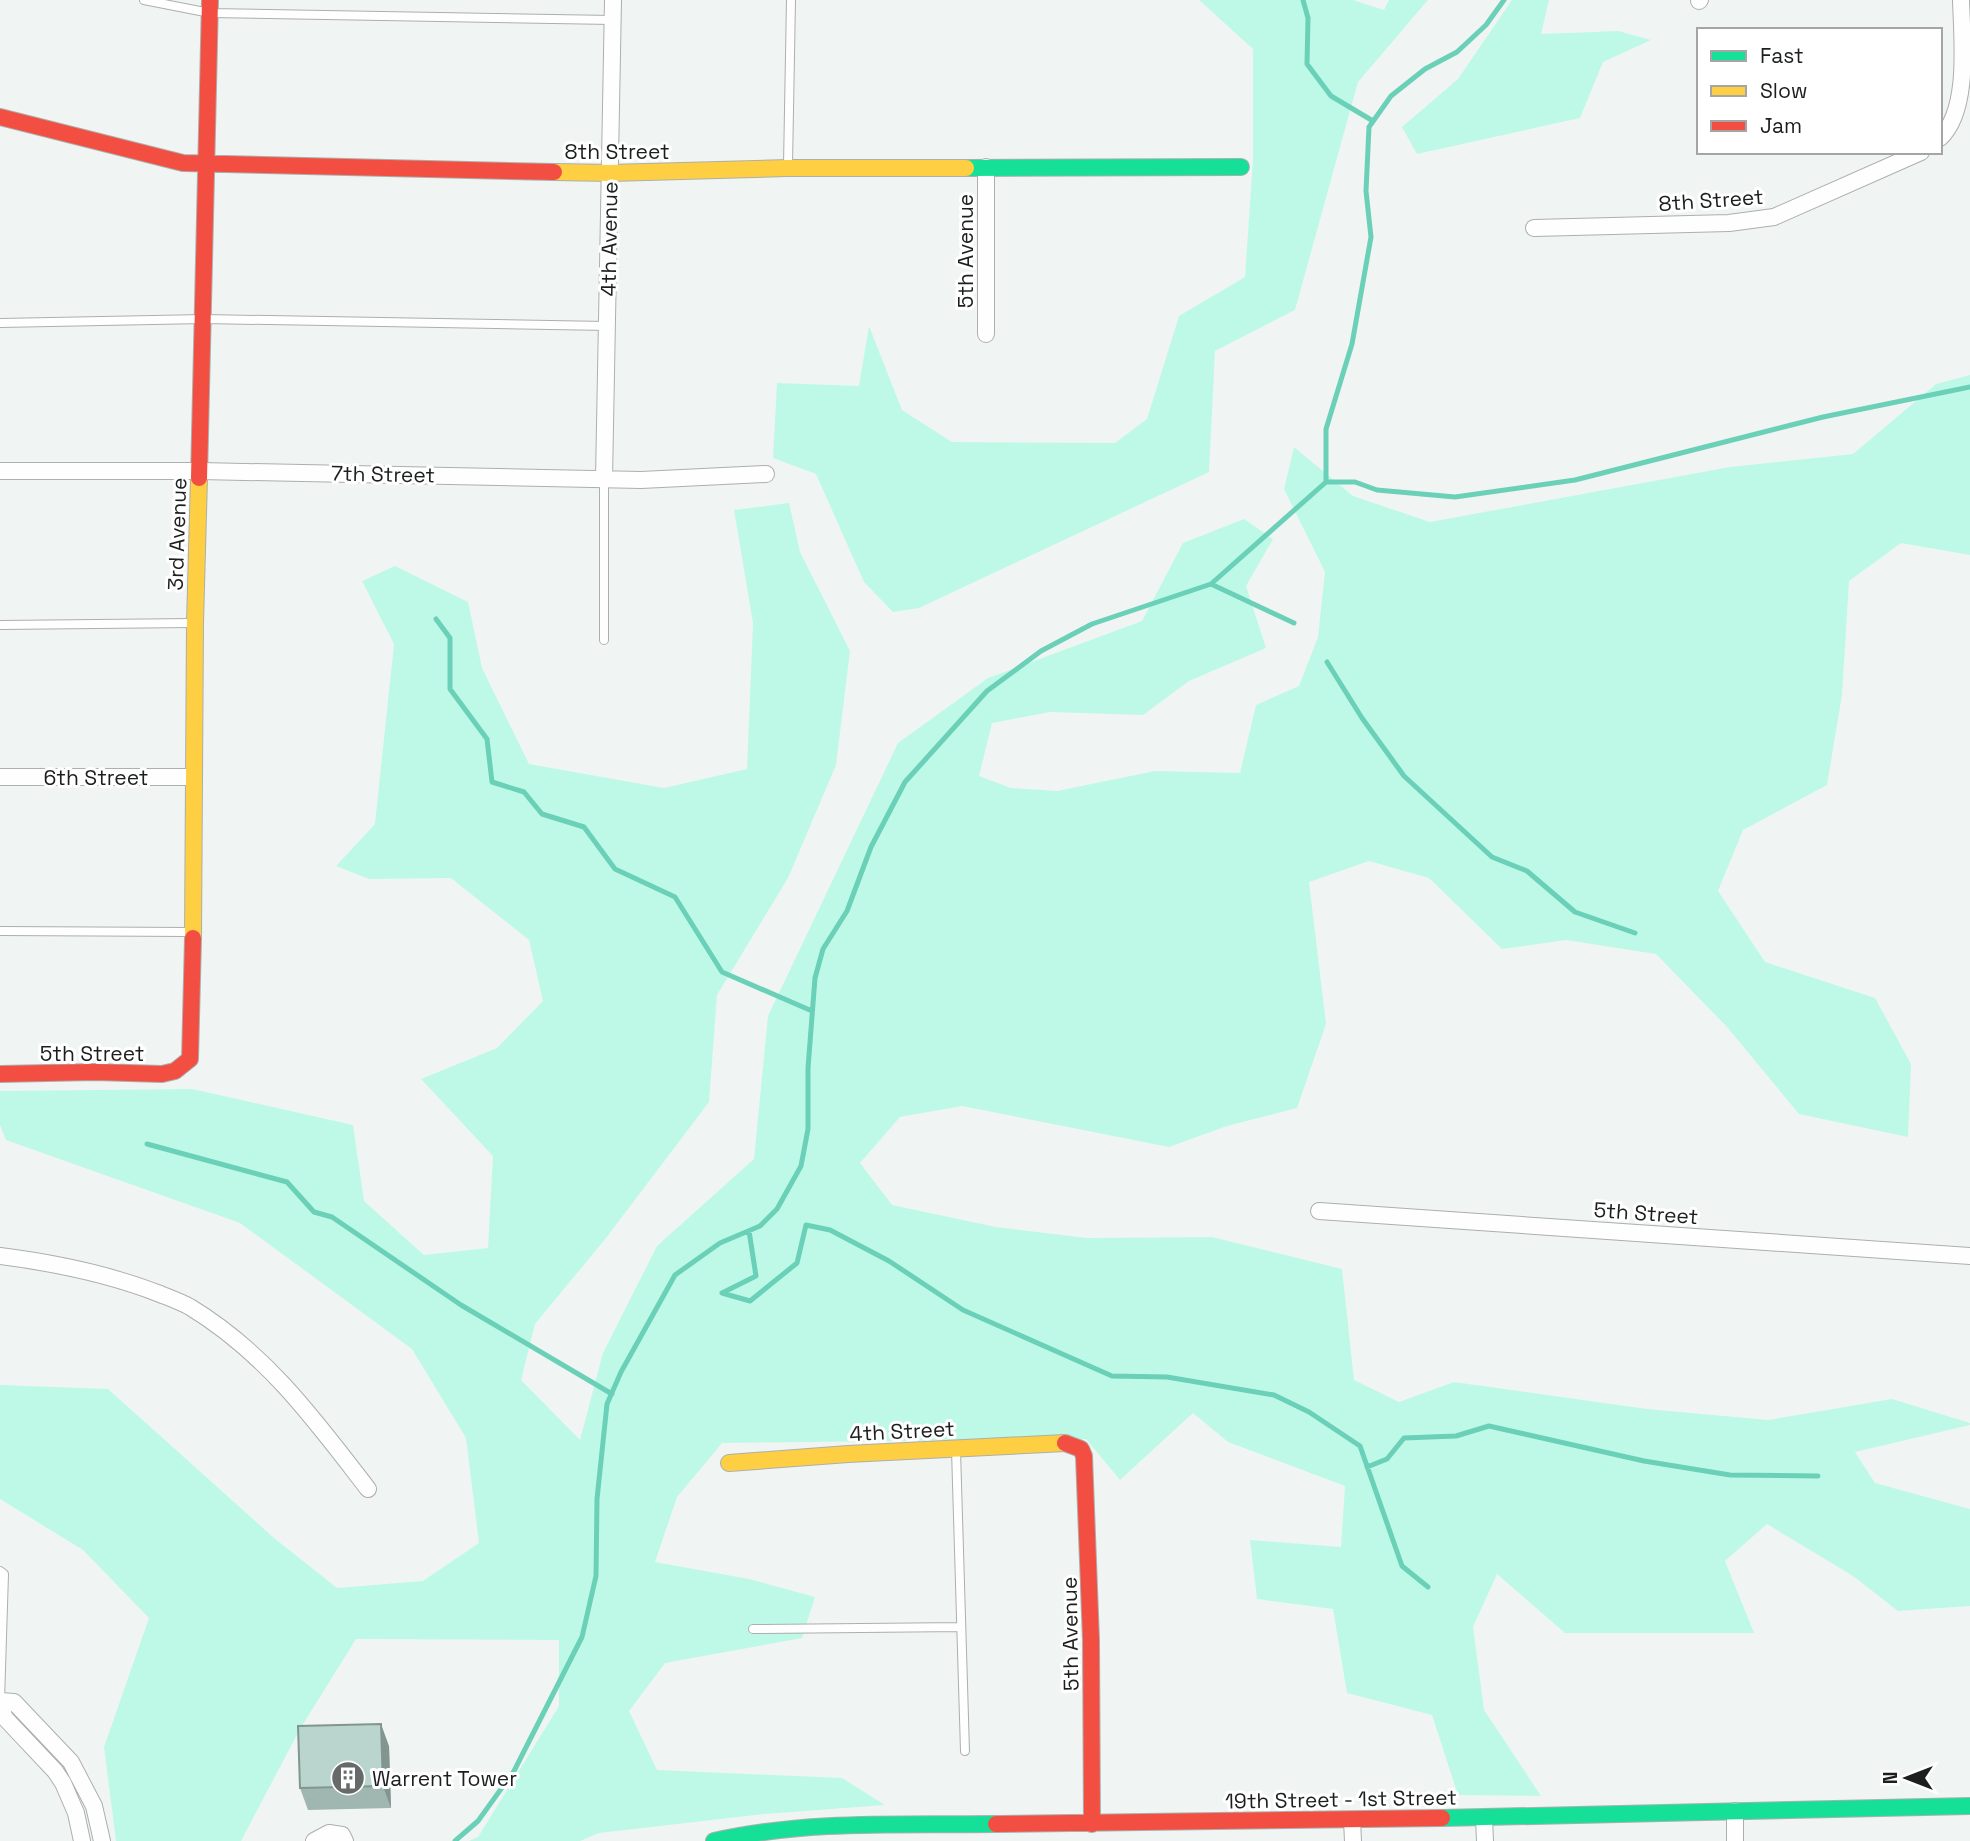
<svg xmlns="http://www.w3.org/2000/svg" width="1970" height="1841" viewBox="0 0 1970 1841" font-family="'Space Grotesk',sans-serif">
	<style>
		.green { fill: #bef9e7 }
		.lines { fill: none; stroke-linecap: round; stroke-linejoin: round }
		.stream { stroke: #6bd0b8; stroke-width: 5 }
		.lane-casing { stroke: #abafad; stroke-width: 10 }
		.street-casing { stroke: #abafad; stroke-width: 18 }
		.fast-casing { stroke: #abafad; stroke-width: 18 }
		.slow-casing { stroke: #abafad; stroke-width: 18 }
		.jam-casing { stroke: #abafad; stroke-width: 18 }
		.lane { stroke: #fdfefd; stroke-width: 8 }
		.street { stroke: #fdfefd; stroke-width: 16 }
		.fast { stroke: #16e098; stroke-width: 16 }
		.slow { stroke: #ffcf43; stroke-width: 16 }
		.jam { stroke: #f24e42; stroke-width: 16 }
		.wall { fill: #9fb7b0 }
		.shaded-wall { fill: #829590 }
		.building { fill: #b9d5cd; stroke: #829590; stroke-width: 2 }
		.labels { text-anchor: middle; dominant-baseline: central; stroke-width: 6; stroke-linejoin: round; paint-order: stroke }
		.street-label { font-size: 21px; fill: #1c1f1e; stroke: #fff }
		.poi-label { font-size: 21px; fill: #1c1f1e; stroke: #fff; text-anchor: start }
	</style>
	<rect width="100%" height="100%" fill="#f0f5f3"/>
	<path class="green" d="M1199,0h154l31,10 5,-10h39l-70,82 -63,228 -80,41 -6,121 -290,136 -26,4 -29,-30 -48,-108 -43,-16 4,-75 82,3 10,-60 33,84 50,32 163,1 32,-24 32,-103 66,-39 8,-118v-110z
		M1512,0h37l-8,34 77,-3 33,9 -48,22 -23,56 -163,36 -15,-27 56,-48z
		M1970,375v180l-69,-12 -52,38 -7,114 -15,90 -84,45 -25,61 47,71 110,36 36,66 -3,73 -109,-23 -72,-87 -71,-73 -90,-14 -64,9 -73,-71 -60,-17 -60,21 17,142 -29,84 -70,18 -58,21 -207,-41 -62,11 -40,46 32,42 104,22 91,11 125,-1 130,32 12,111 45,22 55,-20 193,27 121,11 124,-21 78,24v2l-115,27 20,31 95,26v97l-72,5 -45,-35 -86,-52 -42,37 29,72h-189l-68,-59 -24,53 11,83 57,86 -83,-1 -26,-80 -85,-22 -14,-84 -76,-10 -7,-59 91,7 4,-61 -117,-44 -35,-29 -73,67 -34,-41 -364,4 -45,54 -22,65 94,17 66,18 -13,41 -137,25 -36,48 28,59 185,8 43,27 -120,9 -166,19 -19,8h-111l9,-4 81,-131v-66l-203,-1 -56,90 -59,112h-125l-12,-94 45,-129 -66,-68 -83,-51v-114l108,4 166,149 63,50 86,-7 56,-38 -13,-105 -54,-89 -172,-126 -234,-83 -6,-15v-34l192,-2 161,36 11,76 60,54 64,-7 5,-92 -72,-77 76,-31 46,-47 -14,-61 -78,-62 -82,1 -33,-13 39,-42 19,-180 -32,-63 33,-15 73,36 14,66 47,96 135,24 83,-19 6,-146 -19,-113 55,-7 11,49 50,99 -14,114 -48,113 -71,117 -8,107 -103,136 -71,86 -14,56 59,60 23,-87 54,-107 97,-87 14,-143 130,-273 90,-65 154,-57 41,-78 61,-24 29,20 -27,47 20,62 -77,33 -46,34 -93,-3 -58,11 -13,53 32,12 46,3 98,-20 85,2 16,-68 43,-19 19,-49 7,-65 -41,-83 10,-42 59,49 77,26 300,-55 123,-13 83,-70z"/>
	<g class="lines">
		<path class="stream" d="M1303,0l5,18 -1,46 24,32 42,25
			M1326,482v-53l26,-85 19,-107 -5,-46 3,-64 22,-31 34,-27 32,-17 29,-27 18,-25
			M1211,584l83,39
			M436,619l14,19v51l37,50 5,43 32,10 18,22 42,13 31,42 60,28 47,75 90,39
			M1327,662l35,56 42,58 88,81 35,14 48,41 60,21
			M147,1144l140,38 27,30 18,5 129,88 151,89
			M749,1231l7,45 -34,17 28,8 47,-38 9,-38 24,5 59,31 74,49 149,66 55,1 107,18 35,17 51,34 42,120 26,21
			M1367,1467l20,-8 17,-21 52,-2 33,-10 155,35 86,14 88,1
			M455,1841l23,-20 36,-50 68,-134 14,-61 1,-77 10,-95 14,-32 54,-97 45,-32 40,-17 17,-17 24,-43 7,-37v-61l7,-90 8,-29 24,-38 24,-64 34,-65 82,-91 54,-40 51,-27 119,-40 115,-102h29l22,8 78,7 120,-17 248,-63 147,-30"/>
		<g class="lane-casing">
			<path id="lane" d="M144,0l66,13 402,7
				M788,165l3,-165
				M0,323l204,-4 403,7
				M604,479v161
				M0,625l193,-2
				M0,931l190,1
				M956,1450l9,301
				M0,1571l4,3 -4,127
				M753,1629l208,-2"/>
		</g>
		<g class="street-casing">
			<path id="street" d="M1699,1l1,-1
				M1940,138c30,-28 22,-99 21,-138
				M986,167v167
				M1534,228l195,-5 45,-6 147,-65
				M0,471h200l441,9 125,-6
				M604,479l9,-479
				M0,777h192
				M1319,1211l651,45
				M0,1256c55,7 109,18 160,38 10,4 21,8 30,13 76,46 125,113 178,182
				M1735,1811v30
				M1484,1818l1,23
				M1352,1820l1,21
				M82,1841l-6,-28 -13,-30 -8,-12 -51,-54 -3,-16 13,1 57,60 23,44 8,35
				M314,1841l15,-8 13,2 3,6"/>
		</g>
		<g class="fast-casing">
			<path id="fast" d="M966,168l275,-1
				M1442,1818l528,-12
				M714,1841c92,-21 188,-16 282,-17"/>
		</g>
		<g class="slow-casing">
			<path id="slow" d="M554,172l56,1 178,-5h178
				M193,938l2,-315 4,-145
				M729,1463l119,-9 217,-11"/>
		</g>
		<g class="jam-casing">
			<path id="jam" d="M0,117l183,46 371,9
				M199,478l11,-478
				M0,1074l95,-2 67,2 13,-3 15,-12 3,-121
				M1065,1443l16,6 3,7 7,184 1,184
				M996,1824l446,-6"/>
		</g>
		<use href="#lane" class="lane"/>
		<use href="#street" class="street"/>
		<use href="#fast" class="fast"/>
		<use href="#slow" class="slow"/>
		<use href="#jam" class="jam"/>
	</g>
	<path class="wall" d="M389,1746l2,62 -83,2 -8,-22z"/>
	<path class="shaded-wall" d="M381,1724l8,22 2,62 -8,-22z"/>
	<path class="building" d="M381,1724l2,62 -83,2 -2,-62z"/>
	<defs>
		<g id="building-disc" transform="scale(1.75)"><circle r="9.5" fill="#666a69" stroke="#fff"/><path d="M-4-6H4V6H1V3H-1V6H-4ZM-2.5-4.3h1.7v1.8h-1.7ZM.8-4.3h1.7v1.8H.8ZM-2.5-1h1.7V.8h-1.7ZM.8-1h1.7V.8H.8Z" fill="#fff"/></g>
	</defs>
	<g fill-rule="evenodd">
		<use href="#building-disc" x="348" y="1778"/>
	</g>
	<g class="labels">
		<g class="street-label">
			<text x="617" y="151">8th Street</text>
			<text transform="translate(1711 200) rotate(-4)">8th Street</text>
			<text transform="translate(609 239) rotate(-89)">4th Avenue</text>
			<text transform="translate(965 251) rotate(-90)">5th Avenue</text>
			<text transform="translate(383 474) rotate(1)">7th Street</text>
			<text transform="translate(177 534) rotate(-88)">3rd Avenue</text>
			<text x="96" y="777">6th Street</text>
			<text x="92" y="1053">5th Street</text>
			<text transform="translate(1646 1213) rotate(4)">5th Street</text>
			<text transform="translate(902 1431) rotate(-3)">4th Street</text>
			<text transform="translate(1070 1634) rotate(-91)">5th Avenue</text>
			<text transform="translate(1341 1799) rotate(-1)">19th Street - 1st Street</text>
		</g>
		<g class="poi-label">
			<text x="372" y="1778">Warrent Tower</text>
		</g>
	</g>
	<rect x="1697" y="28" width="245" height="126" fill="#ffffff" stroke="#a4a5a5" stroke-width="2"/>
	<rect x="1711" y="51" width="35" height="10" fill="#16e098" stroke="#a4a5a5" stroke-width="2"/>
	<text x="1760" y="63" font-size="21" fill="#1c1f1e">Fast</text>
	<rect x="1711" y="86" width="35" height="10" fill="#ffcf43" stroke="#a4a5a5" stroke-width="2"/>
	<text x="1760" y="98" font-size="21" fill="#1c1f1e">Slow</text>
	<rect x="1711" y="121" width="35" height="10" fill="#f24e42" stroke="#a4a5a5" stroke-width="2"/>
	<text x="1760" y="133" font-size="21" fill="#1c1f1e">Jam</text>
	<g transform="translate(1907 1778) rotate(270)" stroke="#ffffff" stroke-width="5" paint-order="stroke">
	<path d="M0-5L12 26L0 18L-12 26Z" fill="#1c1f1e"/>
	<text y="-10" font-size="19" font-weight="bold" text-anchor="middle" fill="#1c1f1e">N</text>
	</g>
</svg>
